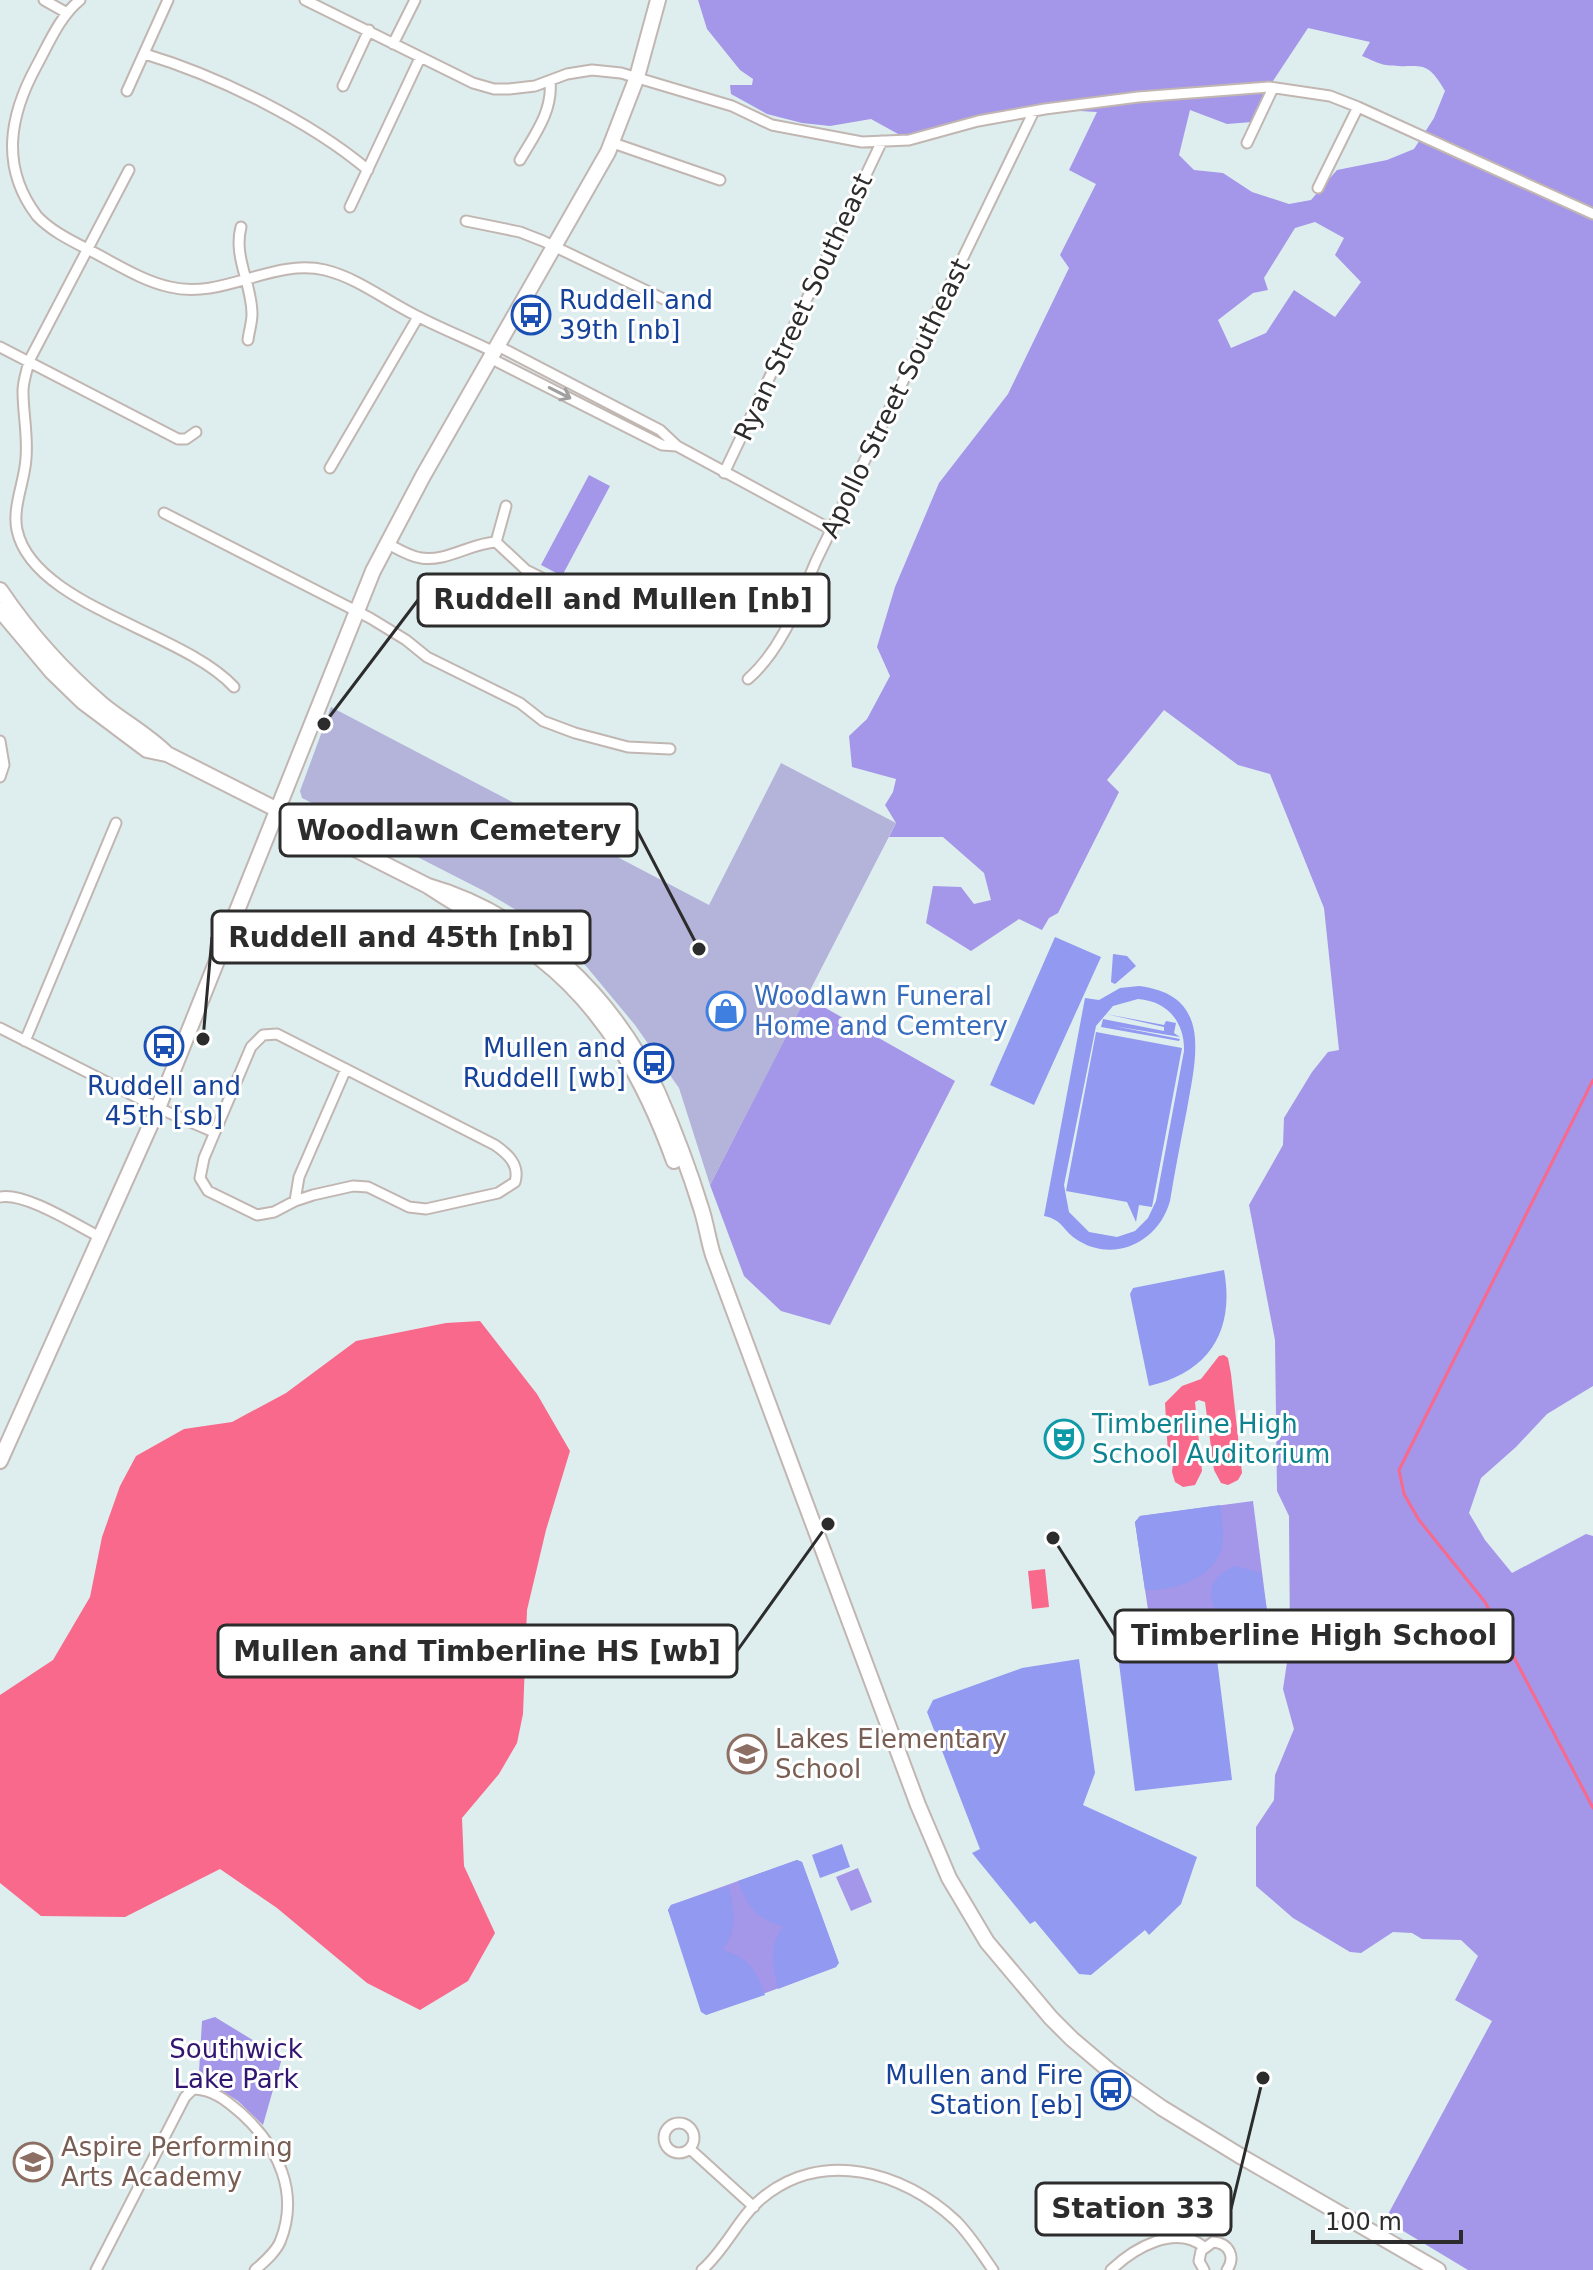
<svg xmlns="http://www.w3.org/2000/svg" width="1593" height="2270" viewBox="0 0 1593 2270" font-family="'DejaVu Sans',sans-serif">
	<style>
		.green { fill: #a496e9; fill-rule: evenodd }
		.cemetery { fill: #b4b3da }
		.pitch { fill: #9199f1; fill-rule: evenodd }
		.water { fill: #f8698b }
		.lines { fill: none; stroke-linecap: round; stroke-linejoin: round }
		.stream { stroke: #f8698b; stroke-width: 3 }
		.street-casing { stroke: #c1b6b2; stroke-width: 13 }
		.secondary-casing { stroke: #c1b6b2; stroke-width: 18 }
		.street { stroke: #fff; stroke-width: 9 }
		.secondary { stroke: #fff; stroke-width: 14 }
		.oneway { stroke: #a0a0a0 }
		.labels { text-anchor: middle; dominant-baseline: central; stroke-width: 6; stroke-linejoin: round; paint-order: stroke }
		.transit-label { font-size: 26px; fill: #164399; stroke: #fff; text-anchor: end }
		.street-label { font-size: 26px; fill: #2c2c2c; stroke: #fff }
		.shop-label { font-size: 26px; fill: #366cbe; stroke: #fff; text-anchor: start }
		.culture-label { font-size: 26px; fill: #0d838f; stroke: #fff; text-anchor: start }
		.education-label { font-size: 26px; fill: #785e54; stroke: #fff; text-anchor: start }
		.park-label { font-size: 26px; fill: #301571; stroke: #fff }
		.leader { fill: none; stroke: #2c2c2c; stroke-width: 3 }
		.callout-dot { fill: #2c2c2c; stroke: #fff; stroke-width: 3 }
		.callout { fill: #fff; stroke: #2c2c2c; stroke-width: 3 }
		.callout-label { font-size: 28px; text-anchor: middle; font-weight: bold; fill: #2c2c2c }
	</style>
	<rect width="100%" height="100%" fill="#deeeef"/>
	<path class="green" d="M698,0h895v1386l-46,28 -31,33 -35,31 -12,35 16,27 27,33 74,-39 7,2v734h-125l-83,-50 107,-199 -37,-21 23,-44 -17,-16 -39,-1 -10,-6 -19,-1 -32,21 -11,-1 -57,-34 -37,-32v-59l18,-27 1,-25 19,-46 -11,-40 7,-47 -1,-126 -12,-25 -2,-151 -26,-135 34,-60 1,-27 28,-46 16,-20 11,-2 -15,-142 -54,-134 -32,-9 -74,-55 -57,70 12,12 -61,121 -9,5 -7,12 -23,-11 -48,32 -45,-28 7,-37 28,1 13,17 17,-4 -7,-27 -41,-36h-54l7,-14 -11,-18 8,-13 3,-13 -44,-12 -3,-31 18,-17 23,-43 -13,-29 18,-60 44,-104 69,-89 61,-126 -9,-13 36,-71 -27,-14 28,-58 -52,-3 -136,31 -38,-21 -41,7 -28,-3 -35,-9 -36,-20 -1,-9h22l1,-6 -13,-9 -33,-41zM1308,28l62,14 -8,14c8,3 16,8 24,9 32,5 39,-10 59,26l-11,27 -20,31 -27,11 -50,10 -26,30 -22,4 -37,-12 -29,-19 -29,-3 -15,-15 11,-45 37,14 25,-2 17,-35zM1315,222l29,16 -9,17 26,27 -26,35 -41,-27 -28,43 -35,15 -13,-28 35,-27 15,-3 -4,-12 31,-50z
		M589,475l21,11 -48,90 -21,-11z
		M806,997l149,84 -125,244 -49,-14 -37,-35 -34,-91z
		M1253,1501l14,110 -5,7 -37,7 -74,5 -16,-108 5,-6z
		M797,1860l5,2 36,99 -2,6 -130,48 -38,-105 3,-5z
		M858,1868l14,34 -21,9 -15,-34z
		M215,2017l67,41 -19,67 -25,-24 -35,-22 -4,-7 3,-51z"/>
	<path class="cemetery" d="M331,707l378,198 72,-142 115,60 -186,362 -31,-97 -44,-63 -49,-59 -58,-49 -44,-26 -182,-93 -2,-7z"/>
	<path class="pitch" d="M1055,937l46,20 -67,148 -44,-20z
		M1113,954l14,2 9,10 -21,18 -4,-2z
		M1139,986c74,9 57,71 48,123 -6,31 -12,61 -17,92 -11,40 -54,62 -91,40 -17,-10 -15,-21 -35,-25l41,-218 14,2 21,-12zM1138,999c29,2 47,23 46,52l-28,150 -8,17 -13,13 -18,6 -28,-5 -20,-20 -5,-27 32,-159 17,-20z
		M1106,1014l58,11 2,-4 10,2 -2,10 6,4 -66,-11 66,13 -1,2 -78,-14 2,-8 61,12v-4z
		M1096,1032l86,16 -30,159 -13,-2 -3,17 -9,-20 -61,-11z
		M1224,1270c11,60 -14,102 -75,116l-19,-92 3,-6z
		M1220,1505c2,15 5,31 1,45 -10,30 -48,41 -76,40l-10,-68 5,-6z
		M1236,1566l25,7 6,38 -5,7 -37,7c-20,-23 -20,-48 11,-59z
		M1214,1635l18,145 -97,11 -18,-144z
		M1079,1659l16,114 -12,32 114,52 -16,47 -32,31 -4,-5 -54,45 -12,-1 -44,-53 -5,3 -58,-71 8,-4 -53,-137 6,-12 89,-32z
		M842,1844l8,23 -30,11 -8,-23z
		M797,1860l5,2 37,101 -3,4 -58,22c-5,-23 -10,-43 5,-63 -27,-6 -35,-20 -45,-45z
		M729,1886c5,24 9,44 -7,64 27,7 34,20 43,45l-59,20 -5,-3 -33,-102 3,-5z"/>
	<path class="water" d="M480,1321l57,73 33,57 -24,79 -19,80 -4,104 -6,29 -18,31 -37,44 2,48 31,67 -27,48 -48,29 -53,-27 -90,-75 -57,-39 -95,48 -84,-1 -41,-33v-188l53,-35 37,-63 12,-60 18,-51 16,-30 48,-27 48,-7 54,-29 70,-52 90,-18z
		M1224,1355l4,3 3,16 11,99 -4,7 -10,5 -7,-2 -7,-13 -9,-68 -6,-2 -4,2 7,69 -7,14 -12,2 -8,-5 -3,-10 1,-10 -5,-8 -3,-51 17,-17 19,-7 18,-23z
		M1045,1569l4,38 -17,2 -4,-38z"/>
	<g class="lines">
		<path class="stream" d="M1593,1080l-194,390 5,24 15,26 66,82 108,206"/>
		<g class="street-casing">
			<path id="street" d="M44,0l23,13
				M80,0c-20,16 -31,43 -43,65 -28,51 -37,102 0,151 15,16 37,26 56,36 25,13 50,29 77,35 53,13 102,-29 155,-17 33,8 61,31 92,46 25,13 51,23 77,36
				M305,0l168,83 21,6h15l26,-3 32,-12 25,-4 29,3 111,33 40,19 90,17 47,-2 69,-19 67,-12 93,-12 131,-10 61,9 28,11 235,107
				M393,44l22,-44
				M145,54c73,22 165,67 223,116
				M343,86l26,-56
				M127,91l41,-91
				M613,143l107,37
				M1247,143l26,-55
				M520,160c15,-26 33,-49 30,-79
				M129,170l-100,191c-2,10 -6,20 -6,30 0,23 5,44 3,67 -1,23 -14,49 -9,72 16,76 166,101 217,157
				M1318,188l40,-81
				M350,207l70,-149
				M466,221l54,11 23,9 129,62
				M241,227c-8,30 11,57 11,87 0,9 -3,17 -4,26
				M0,347l178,92h8l10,-7
				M490,358l172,87 15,1 -17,-16 -162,-84
				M677,446l155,84
				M330,468l88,-151
				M724,473l158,-332
				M164,513l206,105 36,22 21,17 93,46 23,18 32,12 53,14 42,2
				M496,542l10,-36
				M386,543c10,5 24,14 35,15 26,4 50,-15 75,-16l30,28 80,40 26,-2 9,-8 9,-18
				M748,679c35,-31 50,-76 68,-118l218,-450
				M0,741l4,24 -4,12
				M0,1028l158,80 56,24
				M277,1034l218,111c13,9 25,20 20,37l-17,11 -72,16 -17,-2 -41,-20 -15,-1 -40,9 -18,6 -21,11 -17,3 -49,-24 -8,-13 4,-20 47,-111 12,-12z
				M25,1041l91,-218
				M0,1197c25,-5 76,28 100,40
				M295,1201l4,-24 47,-108
				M664 2138a15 15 0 1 1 30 0a15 15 0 1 1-30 0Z
				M690,2149l64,58
				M96,2270l89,-173 8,-8c20,0 34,12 49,25 36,33 58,79 38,128 -5,11 -16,20 -25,28
				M702,2270c24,-21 37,-53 59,-71 60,-51 142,-28 195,22 15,15 25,32 37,49
				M1111,2270c23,-22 64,-46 93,-23
				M1204,2270l-5,-9 2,-10 12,-9c16,1 23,15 14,28"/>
		</g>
		<g class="secondary-casing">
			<path id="secondary" d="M0,590c29,43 64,82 103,115 21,17 45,30 64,49l261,132c37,25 78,45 113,73 66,52 105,125 133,202
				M0,610l52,62 31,30 64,48 19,4
				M428,886c101,29 187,112 230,207 16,37 31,76 43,115 5,15 7,31 12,47l205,550 31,73 38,64 64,76 21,21 39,33 51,36 80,49 196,113
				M0,1461l158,-353 215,-537 50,-95 185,-324 29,-75 21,-77"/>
		</g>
		<use href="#street" class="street"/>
		<use href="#secondary" class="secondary"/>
	</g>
	<defs><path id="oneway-shaft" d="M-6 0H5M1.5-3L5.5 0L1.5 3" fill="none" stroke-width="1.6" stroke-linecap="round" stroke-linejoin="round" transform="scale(2)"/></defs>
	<use class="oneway" href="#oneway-shaft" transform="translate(560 393) rotate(27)"/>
	<defs>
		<g id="bus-ring" transform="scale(2)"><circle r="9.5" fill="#fff" stroke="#1a4fb4" stroke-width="1.5"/><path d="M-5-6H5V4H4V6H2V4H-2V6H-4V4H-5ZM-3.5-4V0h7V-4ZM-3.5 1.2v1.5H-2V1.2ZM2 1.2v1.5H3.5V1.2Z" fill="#1a4fb4"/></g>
		<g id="shop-ring" transform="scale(2)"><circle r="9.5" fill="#fff" stroke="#3f7fe0" stroke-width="1.5"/><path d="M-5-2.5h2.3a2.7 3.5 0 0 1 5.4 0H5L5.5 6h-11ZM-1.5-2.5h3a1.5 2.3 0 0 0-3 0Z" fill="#3f7fe0"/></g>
		<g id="theatre-ring" transform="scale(2)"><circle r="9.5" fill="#fff" stroke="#0f9aa8" stroke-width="1.5"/><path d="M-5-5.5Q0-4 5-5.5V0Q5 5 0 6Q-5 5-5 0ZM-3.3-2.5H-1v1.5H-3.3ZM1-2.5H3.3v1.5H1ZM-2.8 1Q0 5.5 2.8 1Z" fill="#0f9aa8"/></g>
		<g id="school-ring" transform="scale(2)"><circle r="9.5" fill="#fff" stroke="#8d6e63" stroke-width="1.5"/><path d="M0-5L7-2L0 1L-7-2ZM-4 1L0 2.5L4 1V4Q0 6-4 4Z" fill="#8d6e63"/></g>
	</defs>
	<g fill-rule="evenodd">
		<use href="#bus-ring" x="531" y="315"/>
		<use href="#shop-ring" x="726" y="1011"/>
		<use href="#bus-ring" x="164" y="1046"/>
		<use href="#bus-ring" x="654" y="1063"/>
		<use href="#theatre-ring" x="1064" y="1439"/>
		<use href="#school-ring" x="747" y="1754"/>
		<use href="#bus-ring" x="1111" y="2090"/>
		<use href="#school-ring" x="33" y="2162"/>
	</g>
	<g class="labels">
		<g class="transit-label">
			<text x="559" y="300" text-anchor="start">Ruddell and<tspan x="559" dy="30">39th [nb]</tspan></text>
			<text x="626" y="1048">Mullen and<tspan x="626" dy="30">Ruddell [wb]</tspan></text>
			<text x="164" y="1086" text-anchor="middle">Ruddell and<tspan x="164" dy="30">45th [sb]</tspan></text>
			<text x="1083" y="2075">Mullen and Fire<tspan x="1083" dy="30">Station [eb]</tspan></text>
		</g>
		<g class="street-label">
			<text transform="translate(803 307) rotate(-65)">Ryan Street Southeast</text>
			<text transform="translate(895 398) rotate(-64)">Apollo Street Southeast</text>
		</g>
		<g class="shop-label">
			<text x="754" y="996">Woodlawn Funeral<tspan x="754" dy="30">Home and Cemtery</tspan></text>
		</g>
		<g class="culture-label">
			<text x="1092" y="1424">Timberline High<tspan x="1092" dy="30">School Auditorium</tspan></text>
		</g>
		<g class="education-label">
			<text x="775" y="1739">Lakes Elementary<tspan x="775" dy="30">School</tspan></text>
			<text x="61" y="2147">Aspire Performing<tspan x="61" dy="30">Arts Academy</tspan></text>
		</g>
		<g class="park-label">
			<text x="236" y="2049">Southwick<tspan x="236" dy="30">Lake Park</tspan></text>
		</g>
	</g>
	<path class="leader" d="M324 724L418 600M699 949L637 830M203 1039L212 937M1053 1538L1115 1636M828 1524L737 1651M1263 2078L1231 2209"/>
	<g class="callout-dot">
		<circle cx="324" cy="724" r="8"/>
		<circle cx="699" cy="949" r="8"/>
		<circle cx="203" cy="1039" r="8"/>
		<circle cx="1053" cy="1538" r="8"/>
		<circle cx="828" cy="1524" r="8"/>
		<circle cx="1263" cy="2078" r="8"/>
	</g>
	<g class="callout">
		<rect x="418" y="574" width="411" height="52" rx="8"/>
		<rect x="280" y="804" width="357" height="52" rx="8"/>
		<rect x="212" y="911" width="378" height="52" rx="8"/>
		<rect x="1115" y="1610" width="398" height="52" rx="8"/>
		<rect x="218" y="1625" width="519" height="52" rx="8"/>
		<rect x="1036" y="2183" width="195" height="52" rx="8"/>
	</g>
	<g class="callout-label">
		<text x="623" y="609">Ruddell and Mullen [nb]</text>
		<text x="459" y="840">Woodlawn Cemetery</text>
		<text x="401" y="947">Ruddell and 45th [nb]</text>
		<text x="1314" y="1645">Timberline High School</text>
		<text x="477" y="1661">Mullen and Timberline HS [wb]</text>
		<text x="1133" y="2218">Station 33</text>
	</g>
	<path d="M1313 2230v12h148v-12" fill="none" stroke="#2c2c2c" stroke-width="4"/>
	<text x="1325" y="2230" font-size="24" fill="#2c2c2c" stroke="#ffffff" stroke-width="6" paint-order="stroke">100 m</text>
</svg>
